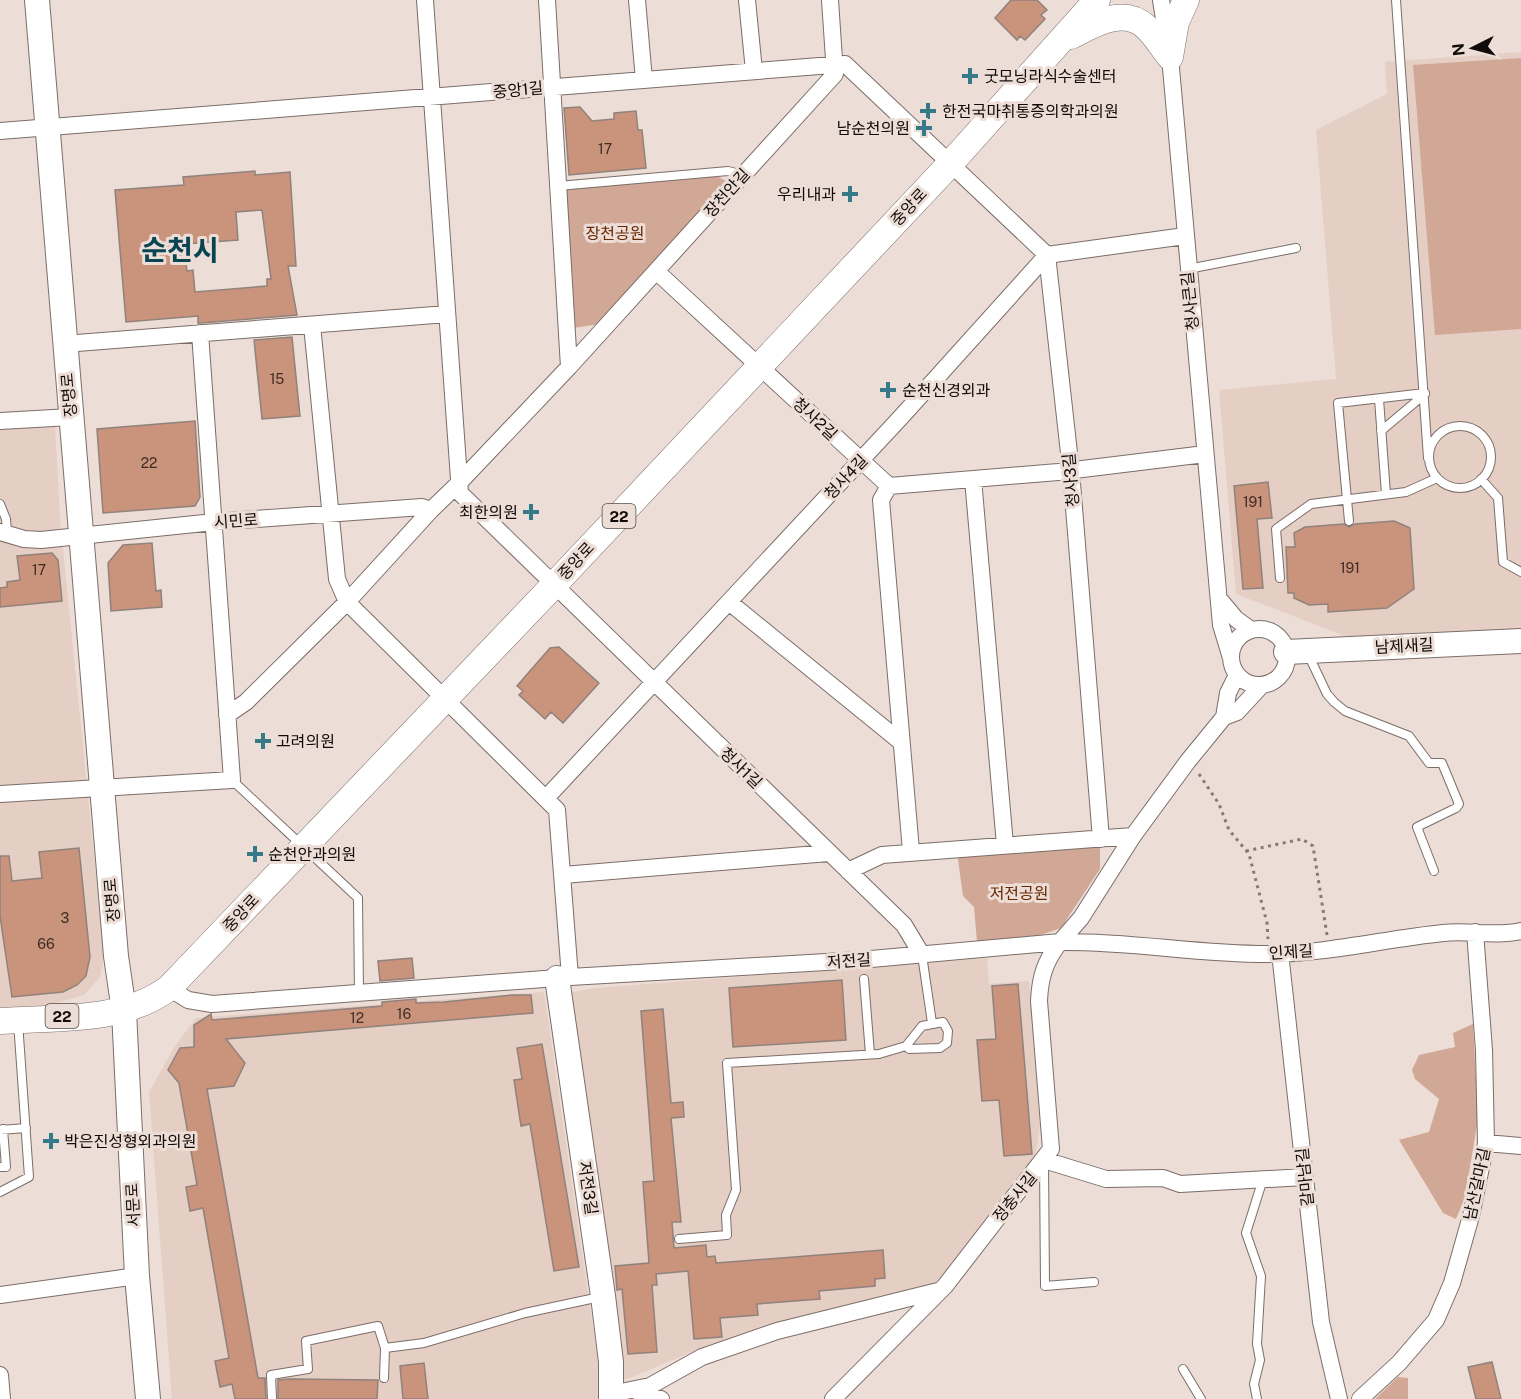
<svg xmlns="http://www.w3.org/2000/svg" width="1521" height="1399" viewBox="0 0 1521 1399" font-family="'Public Sans','Noto Sans KR',sans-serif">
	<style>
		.built { fill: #e5cec4 }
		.green { fill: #d1a796 }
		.building { fill: #c9937c; stroke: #90827c; stroke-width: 1.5; fill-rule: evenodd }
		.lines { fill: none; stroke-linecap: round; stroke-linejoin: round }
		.lane-casing { stroke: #7b6d68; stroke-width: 10 }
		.street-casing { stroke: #7b6d68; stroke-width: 18 }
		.secondary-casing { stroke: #7b6d68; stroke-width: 26 }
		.primary-casing { stroke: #7b6d68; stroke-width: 27 }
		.path { stroke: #847a75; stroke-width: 3; stroke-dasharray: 3 4.5; stroke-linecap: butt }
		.lane { stroke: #fff; stroke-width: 8 }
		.street { stroke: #fff; stroke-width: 16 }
		.secondary { stroke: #fff; stroke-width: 24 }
		.primary { stroke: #fff; stroke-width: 26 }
		.poi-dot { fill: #367989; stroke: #ecddd6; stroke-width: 2 }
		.labels { text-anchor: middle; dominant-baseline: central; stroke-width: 6; stroke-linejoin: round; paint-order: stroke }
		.number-label { font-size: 14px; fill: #3e2d26 }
		.shield { fill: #ecddd6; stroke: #524a46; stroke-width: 1.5 }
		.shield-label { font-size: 15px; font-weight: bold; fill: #100b09 }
		.poi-label { font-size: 16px; fill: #100b09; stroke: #ecddd6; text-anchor: start }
		.street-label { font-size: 16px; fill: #100b09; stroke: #ecddd6 }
		.park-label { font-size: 16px; fill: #692804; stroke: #ecddd6 }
		.town-label { font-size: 28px; font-weight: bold; fill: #084451; stroke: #ecddd6 }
	</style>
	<rect width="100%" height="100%" fill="#ecddd6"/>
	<path class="built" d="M1521,52v577l-168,10 -117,-45 -17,-204 117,-11 -20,-249 71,-36 -2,-32z
		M55,425l5,94 44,436 -4,22 -16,18 -42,12 -42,2v-580z
		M987,958l2,26 40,-3 11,144 -4,27 -7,13 -88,113 -8,6 -222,60 -86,36 -5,-17 -53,-370 28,-5z
		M544,992l59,404 -8,3h-423l-23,-307 26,-46 21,-28z"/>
	<path class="green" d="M1521,58v271l-86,6 -22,-270z
		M717,176l9,5 -126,143 -27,4 -11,-139z
		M1097,843l3,5v21l-39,59 -26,9 -58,5 -3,-35 -11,-11 -6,-44z
		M1473,1024l5,95 -13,78 -9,22 -13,-6 -44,-73 30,-8 10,-33 -24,-20 -3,-9 7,-15 36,-8 -2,-14z
		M1398,1377l10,1v21h-33z"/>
	<path class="building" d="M1011,0h26l10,10 -6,5 4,4 -20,21 -5,-4 -3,4 -22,-22z
		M580,107l12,14 22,-2v-6l22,-2 2,19h4l4,38 -77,7 -5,-67z
		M255,171v4l35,-3 6,94h-8l9,49 -96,8h-3v-7l-72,6 -11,-132 69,-5 -1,-8zM262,210l9,69h-4v7l-72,6 -2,-22 -6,1 -3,-27 54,-4 -2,-28z
		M292,337l8,79 -38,3 -8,-79z
		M195,421l5,76 -5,9 -92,7 -6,-84z
		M1268,482l4,36 -15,1 6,69 -20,1 -9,-103z
		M1394,521l16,7 4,61 -27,19 -59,4v-8l-19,1 -15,-7v-5h-6l-2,-46h9l-1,-14 11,-6 39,-3 5,3 6,-3z
		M152,543l4,48 5,-1 1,17 -51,4 -3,-48 15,-18z
		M52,553l6,7 4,41 -62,6v-19l7,-1v-5l13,-2 -3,-24z
		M559,647l40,36 -36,40 -12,-11 -6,7 -26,-24 4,-4 -6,-5 33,-38z
		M79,848l11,109 -4,19 -9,9 -14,7 -51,5 -12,-81v-60h9l3,25 30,-3 -3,-26z
		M412,958l2,20 -34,3 -2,-20z
		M842,980l4,60 -113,7 -4,-59z
		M1018,984l14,170 -28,2 -5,-56 -17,1 -5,-61 19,-1 -4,-53z
		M512,995h19l2,18 -307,26 19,24 -11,23 -27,3 51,289h7l1,21h-31l-3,-15 -12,3 -5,-26 14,-3 -26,-150 -13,3 -4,-24 11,-2 -18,-102 -11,-13 12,-22 14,-1v-22l17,-11 1,6 170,-14v-4l34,-3v4l28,-1z
		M663,1009l8,94 12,-1 1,15 -13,1 10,104h-9l2,26 32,-3 1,12 8,-1 1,7 167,-13 2,28 -10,1v7l-56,5 1,8 -63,5 1,11 -38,3 2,19 -28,2 -6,-68 -32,3 1,11h-5l5,67 -29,2 -6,-65 -5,1 -2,-24 34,-3 -6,-81 11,-1 -13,-170z
		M542,1044l37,223 -25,4 -24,-147 -9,2 -7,-46 8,-1 -5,-31z
		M1492,1362l9,37h-25l-8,-32z
		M424,1363l4,36h-25l-3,-33z
		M289,1379l89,1 -1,19h-99v-19z"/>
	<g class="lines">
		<g class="lane-casing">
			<path id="lane" d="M1396,0l32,458
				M558,186l170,-15 16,4
				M1188,269l108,-21
				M1379,399l7,95
				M1429 457a31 31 0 1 1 62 0a31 31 0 1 1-62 0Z
				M1381,431l44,-37
				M1481,479l17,19 5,64 18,10
				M0,504l6,15 1,13
				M1349,521l-11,-118 87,-10
				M1280,578l-4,-49 35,-25 95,-12 31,-14
				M1308,654l19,40 7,8 11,9 64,25 20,27h13l17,41 -3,4 -39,19 17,44
				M232,780l126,118 1,96
				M922,955l10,68
				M864,979l6,75
				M943,1022l5,9 -1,12 -7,5 -31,1 -3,-3 16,-20z
				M0,1130l26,-2
				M1044,1161l1,125 49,-4
				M0,1167h6l-3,-38
				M0,1192l29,-15 -11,-155
				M679,1239l48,-4 -1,-20 10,-25 -9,-127 152,-9 27,-8
				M1183,1369l18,30
				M384,1378l1,-30 39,-5 101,-30 75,-16
				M272,1399l-1,-24 37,-6 -2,-28 72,-15 7,22
				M1257,1399l-3,-15 6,-24 -3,-16 4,-68 -15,-43 17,-54"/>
		</g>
		<g class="street-casing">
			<path id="street" d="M425,0l35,493 444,432 18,30
				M547,0l22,367
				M637,0l7,80
				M747,0l7,71
				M1161,0l9,57 51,568 10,33
				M0,131l845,-67 202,191 24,216 30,368
				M656,271l233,215
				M312,325l25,254 10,23 210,208 13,167
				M64,344l383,-30
				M0,421l71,-4
				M973,479l32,366
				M889,486l-8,14 30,351
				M889,486l169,-14 147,-18
				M0,532l24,7 17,1 173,-18 208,-15 9,3 26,-25 112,-118 266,-293 -5,-74
				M1221,601l15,18 15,11
				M729,602l172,140
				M1231 657a28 28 0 1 1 56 0a28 28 0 1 1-56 0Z
				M227,715l19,-13 101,-100 84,-92
				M1224,717l4,-24 9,-18
				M0,794l232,-14 -32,-447
				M547,797l355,-381 145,-161 138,-19
				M848,871l34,-16 251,-19
				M563,875l266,-22
				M1280,953l41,369 18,77
				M169,988l19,12 24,4 358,-27 290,-17 200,-18 21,-24 52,-82 55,-75 36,-44 13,-5 25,-27
				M1486,1143l35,3
				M1044,1160l62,19 57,-1 17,6 125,-7
				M0,1295l137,-19
				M0,1375l2,24
				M636,1391l25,8
				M611,1394l39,-8 52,-29 75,-26 161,-40
				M833,1399l112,-113 106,-137 -12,-148c1,-24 6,-40 21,-59 69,-1 137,12 206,12 60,0 118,-15 177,-21 26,-3 53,4 78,-2
				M1360,1399l39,-36 37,-43 16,-37 19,-67 15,-73 -2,-93 -9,-118"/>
		</g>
		<g class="secondary-casing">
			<path id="secondary" d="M37,0l79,956 8,55 13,265 11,123
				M1286,652l235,-11
				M557,978l46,318 8,66v37"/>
		</g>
		<g class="primary-casing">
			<path id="primary" d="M1071,36c22,-11 52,-30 75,-9 9,8 16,20 24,30l6,-35 10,-22
				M0,1021c56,-4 122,2 169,-33l384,-402 397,-422 147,-164"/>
		</g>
		<path class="path" d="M1199,774l20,30 10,26 20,24 18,69 1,16
			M1246,851l56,-12 11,7 14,89"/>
		<use href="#lane" class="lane"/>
		<use href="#street" class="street"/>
		<use href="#secondary" class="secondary"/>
		<use href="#primary" class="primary"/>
	</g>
	<g class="poi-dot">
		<path d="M967 67h6v6h6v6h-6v6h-6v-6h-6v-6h6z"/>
		<path d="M925 102h6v6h6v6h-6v6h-6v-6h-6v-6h6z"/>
		<path d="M921 119h6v6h6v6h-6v6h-6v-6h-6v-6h6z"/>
		<path d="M847 185h6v6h6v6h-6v6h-6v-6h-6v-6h6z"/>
		<path d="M885 381h6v6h6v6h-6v6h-6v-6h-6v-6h6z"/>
		<path d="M528 503h6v6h6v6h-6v6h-6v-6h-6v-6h6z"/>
		<path d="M260 732h6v6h6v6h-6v6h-6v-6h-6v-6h6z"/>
		<path d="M252 845h6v6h6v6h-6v6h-6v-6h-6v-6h6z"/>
		<path d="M48 1132h6v6h6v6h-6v6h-6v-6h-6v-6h6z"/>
	</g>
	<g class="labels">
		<g class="number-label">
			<text x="605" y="149">17</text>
			<text x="277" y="379">15</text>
			<text x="149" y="463">22</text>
			<text x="1253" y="502">191</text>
			<text x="1350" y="568">191</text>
			<text x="39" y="570">17</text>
			<text x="65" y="918">3</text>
			<text x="46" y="944">66</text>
			<text x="404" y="1014">16</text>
			<text x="357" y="1018">12</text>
		</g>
		<g class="shield">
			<rect x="602.5" y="504" width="33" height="24" rx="4.5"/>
			<rect x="45.5" y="1004" width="33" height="24" rx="4.5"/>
		</g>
		<g class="shield-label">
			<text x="619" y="516">22</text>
			<text x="62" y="1016">22</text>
		</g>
		<g class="poi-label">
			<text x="984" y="76">굿모닝라식수술센터</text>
			<text x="942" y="111">한전국마취통증의학과의원</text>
			<text x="910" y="128" text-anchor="end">남순천의원</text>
			<text x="836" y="194" text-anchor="end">우리내과</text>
			<text x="902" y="390">순천신경외과</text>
			<text x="518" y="512" text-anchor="end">최한의원</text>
			<text x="276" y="741">고려의원</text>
			<text x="268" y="854">순천안과의원</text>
			<text x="64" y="1141">박은진성형외과의원</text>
		</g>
		<g class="street-label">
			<text transform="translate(518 90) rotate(-5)">중앙1길</text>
			<text transform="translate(727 193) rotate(-48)">장천안길</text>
			<text transform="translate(909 207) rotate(-47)">중앙로</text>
			<text transform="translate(1190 301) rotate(-96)">청사큰길</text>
			<text transform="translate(69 395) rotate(-95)">장명로</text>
			<text transform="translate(815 419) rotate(43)">청사2길</text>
			<text transform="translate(846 477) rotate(-47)">청사4길</text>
			<text transform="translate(1071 480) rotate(-95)">청사3길</text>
			<text transform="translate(236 521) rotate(-4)">시민로</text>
			<text transform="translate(576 561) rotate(-47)">중앙로</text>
			<text transform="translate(1404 646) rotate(-3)">남제새길</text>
			<text transform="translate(741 768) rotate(44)">청사1길</text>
			<text transform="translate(112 900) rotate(-95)">장명로</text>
			<text transform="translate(241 913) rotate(-47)">중앙로</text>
			<text transform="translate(1291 952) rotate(-4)">인제길</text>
			<text transform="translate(849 961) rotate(-4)">저전길</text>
			<text transform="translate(1305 1177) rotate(-96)">갈마남길</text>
			<text transform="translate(1477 1184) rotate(-78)">남산갈마길</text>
			<text transform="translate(588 1188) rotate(82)">저전3길</text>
			<text transform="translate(1015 1197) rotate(-51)">정충사길</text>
			<text transform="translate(133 1205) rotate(-93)">서문로</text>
		</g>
		<g class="park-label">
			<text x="615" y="233">장천공원</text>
			<text x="1019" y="893">저전공원</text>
		</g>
		<g class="town-label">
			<text x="180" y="249">순천시</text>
		</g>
	</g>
	<g transform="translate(1473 48) rotate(264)" stroke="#ecddd6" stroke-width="4.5" paint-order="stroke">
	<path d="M0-4.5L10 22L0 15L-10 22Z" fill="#100b09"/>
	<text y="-9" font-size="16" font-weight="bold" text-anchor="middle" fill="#100b09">N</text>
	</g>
</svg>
